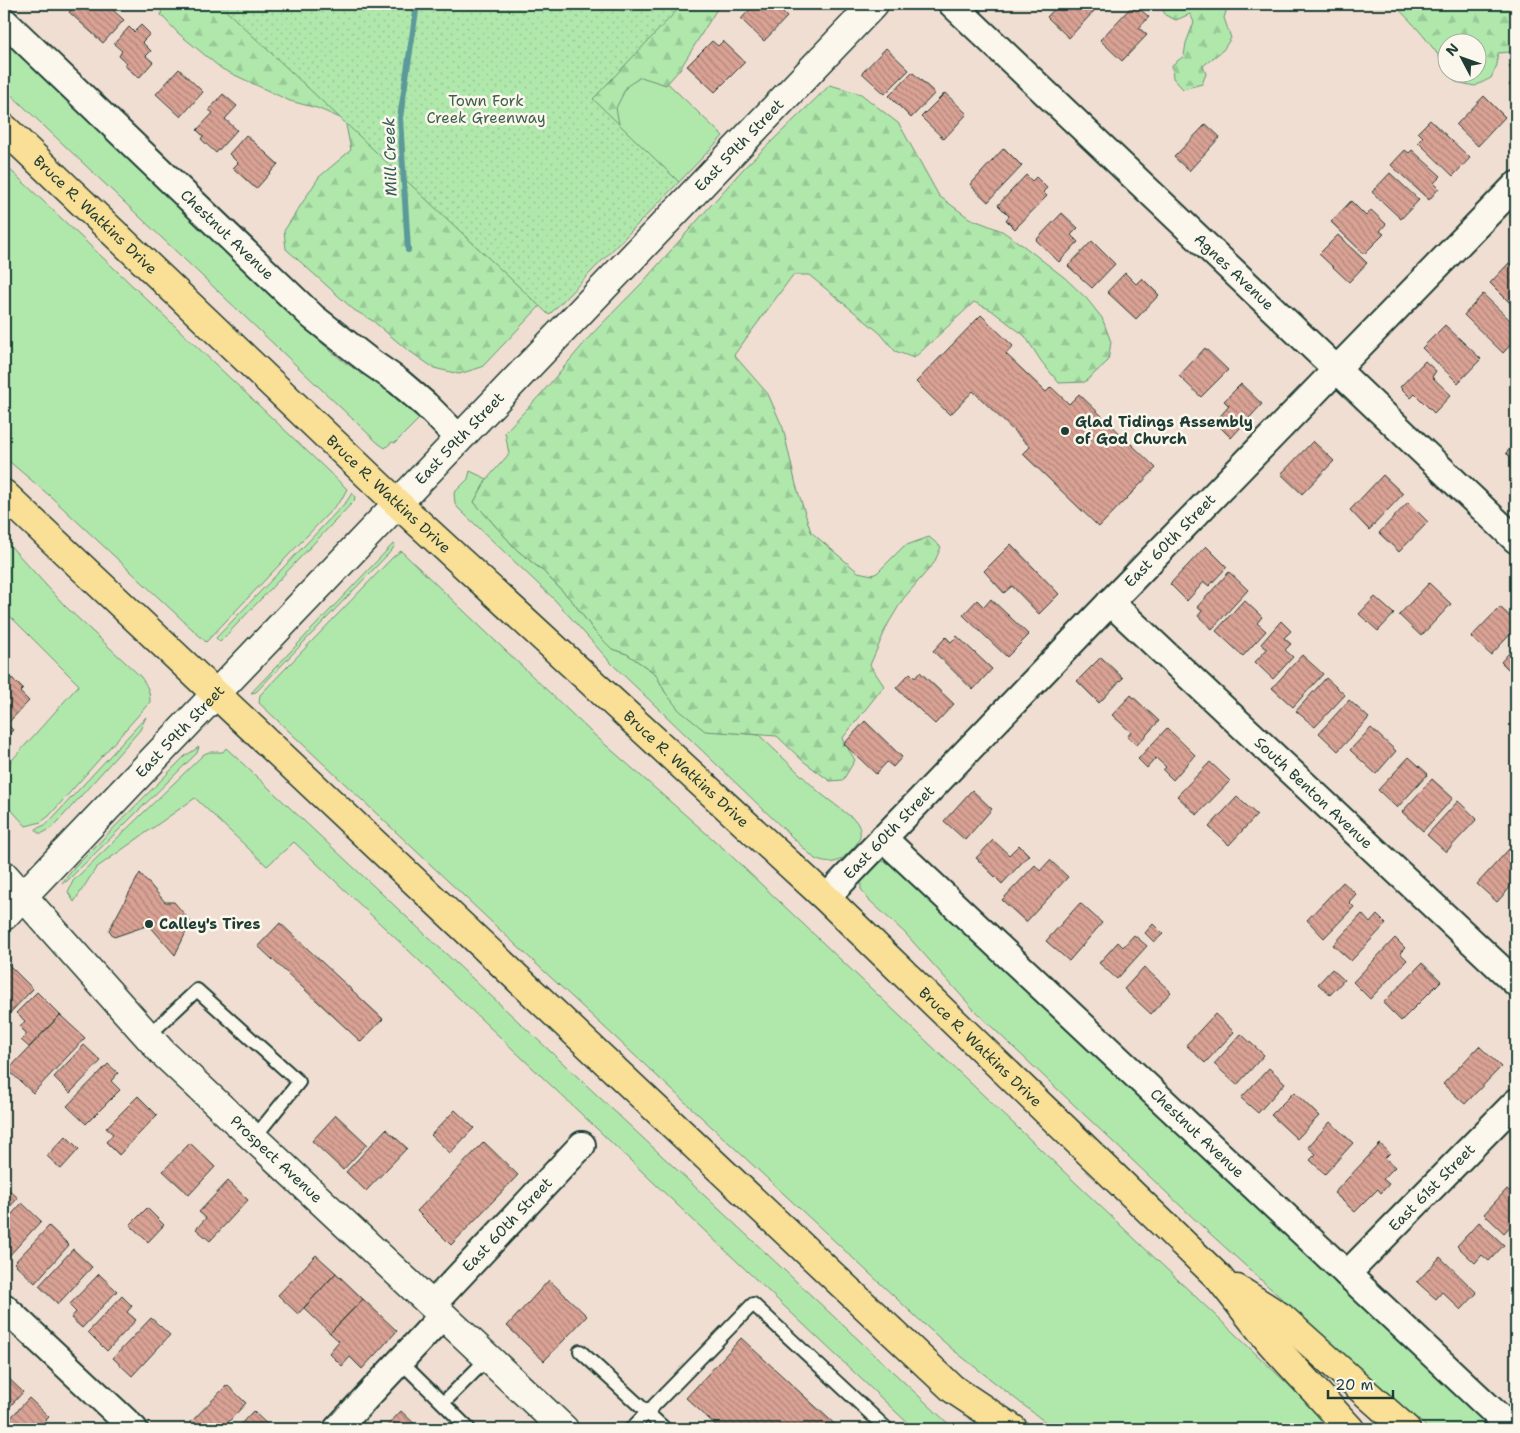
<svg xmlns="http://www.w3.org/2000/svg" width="1520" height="1433" viewBox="0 0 1520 1433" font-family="'Shantell Sans',sans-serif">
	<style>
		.grass { fill: #b0e8ac; stroke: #689270 }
		.forest { fill: url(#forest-firs); stroke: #689270 }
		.park { fill: url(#park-dots); stroke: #689270 }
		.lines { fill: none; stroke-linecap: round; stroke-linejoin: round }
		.stream { stroke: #5c9999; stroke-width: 6 }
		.building { fill: url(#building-back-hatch); stroke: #1f3d34 }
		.service-casing { stroke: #1f3d34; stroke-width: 16 }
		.minor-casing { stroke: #1f3d34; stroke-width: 30 }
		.tertiary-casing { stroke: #1f3d34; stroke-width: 31 }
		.secondary-casing { stroke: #1f3d34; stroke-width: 31 }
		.trunk-casing { stroke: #1f3d34; stroke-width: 31 }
		.service { stroke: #fbf7ec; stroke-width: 12 }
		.minor { stroke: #fbf7ec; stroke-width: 26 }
		.tertiary { stroke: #fbf7ec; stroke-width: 28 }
		.secondary { stroke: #fbf7ec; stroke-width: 28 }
		.trunk { stroke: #fadf96; stroke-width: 28 }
		.poi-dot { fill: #1f3d34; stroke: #fbf7ec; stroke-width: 2 }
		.labels { text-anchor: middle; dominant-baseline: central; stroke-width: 5; stroke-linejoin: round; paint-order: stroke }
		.park-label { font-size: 15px; fill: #3c5f4c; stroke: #fbf7ec }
		.street-label { font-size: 15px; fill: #1f3d34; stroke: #fbf7ec }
		.poi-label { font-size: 15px; font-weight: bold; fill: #1f3d34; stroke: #fbf7ec; text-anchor: start }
		.water-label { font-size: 16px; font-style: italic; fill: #335c56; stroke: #fbf7ec }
	</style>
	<defs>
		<pattern id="forest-firs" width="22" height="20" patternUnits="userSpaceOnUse" patternTransform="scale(1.25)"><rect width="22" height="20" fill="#b0e8ac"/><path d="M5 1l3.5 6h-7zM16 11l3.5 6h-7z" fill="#97c895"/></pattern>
		<pattern id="park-dots" width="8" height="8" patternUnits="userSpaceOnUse" patternTransform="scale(1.25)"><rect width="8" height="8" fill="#b0e8ac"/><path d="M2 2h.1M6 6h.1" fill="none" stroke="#97c895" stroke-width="1.8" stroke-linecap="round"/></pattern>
		<pattern id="building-back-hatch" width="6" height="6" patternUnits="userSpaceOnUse" patternTransform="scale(1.25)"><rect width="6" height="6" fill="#daa295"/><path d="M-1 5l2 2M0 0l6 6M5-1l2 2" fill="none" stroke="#b0857a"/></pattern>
	</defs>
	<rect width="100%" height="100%" fill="#f1ded2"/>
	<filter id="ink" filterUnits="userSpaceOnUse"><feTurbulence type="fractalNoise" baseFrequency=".02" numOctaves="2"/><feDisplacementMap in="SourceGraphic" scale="10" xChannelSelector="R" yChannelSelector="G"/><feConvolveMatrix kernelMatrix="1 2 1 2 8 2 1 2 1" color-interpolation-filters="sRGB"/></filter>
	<g filter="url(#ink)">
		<path class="grass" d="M4,37l310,299c10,9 21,19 33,28 18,12 62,37 72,55l-24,24 -3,-1 -7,6 -7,-5 -374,-355z
			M636,53l87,83 -44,46 -87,-82z
			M4,164l343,325 -6,11 -135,142 -156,-146 -46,-39z
			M470,471l17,8 -13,23 43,48 26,21 30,31 22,30 17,17 15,5 29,20 9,18 62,40 32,3 61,58 35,27c11,14 3,24 -8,34 -3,3 -7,7 -13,8 -6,1 -13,0 -19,-3l-203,-195 -58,-65 -95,-90 -4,-5 -1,-11 14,-14z
			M352,493l3,4 -1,4 -134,141 -4,-4 131,-137z
			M4,539l62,68 74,69c7,9 10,15 10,26l-101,114 -8,6 -15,4 -22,-24v-33l75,-84 -75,-75z
			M393,544l2,1 -3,5 -136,142 -5,1z
			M401,551l190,181 132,116 612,581h-281l-102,-80 -27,-24 -409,-380 -257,-242 1,-8 133,-138z
			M146,717l-6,13 -86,96 -11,7h-5l-2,-4 11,-5z
			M199,747l-2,6 -130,128 -5,2 13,-16 110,-111z
			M226,748l728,681h-40l-620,-587 -27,24 -72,-68 -99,70 -22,34 -6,-10 5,-11 131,-127 5,-2h14z
			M883,861l11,5 599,563h-64l-127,-112 -97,-88 -230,-218 -70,-78 -37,-34 -7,-10v-9l15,-16z"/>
		<path class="forest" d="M162,4h558l-40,65 -14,16 -25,-8 -14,9 -11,22 6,32 -63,146 -77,81 -23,7 -25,-6 -29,-20 -32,-27 -19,-11 -68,-61 -2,-18 35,-54 32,-27 -6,-30 -28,-12 -27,-7 -68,-32 -44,-36 -17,-18z
			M1161,4h80l-13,1 -4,13 7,20 -8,12 -20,16 3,8 -4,10 -19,5 -10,-11 -1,-13 12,-9 2,-13 8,-21 -4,-8 -14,6 -11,-5z
			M1393,4h123v42l-6,6 -12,1 -1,12 -6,13 -16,8 -19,-4 -6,-9 28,-1v-30h-30l-1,26c-15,-23 -33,-45 -54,-64z
			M830,85l31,9 38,30 40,72 30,22 33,13 23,16 40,31 22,21 15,19 9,24 -3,19 -23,21 -26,1 -18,-22 -16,-25 -34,-26 -17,-8 -60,56 -19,-7 -15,-18 -71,-58h-16l-59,80 34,39 15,34 13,57 15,47 47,40 14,3 5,-2 27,-27 25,-9 12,10 -7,16 -31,36 -15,25 -18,41 14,21 -42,53 13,21 -12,20 -13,1 -27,-20 -26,-25 -72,-5 -26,-21 -14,-18 -9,-18 -29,-20 -15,-5 -17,-17 -22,-30 -30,-31 -26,-21 -43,-48 13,-23 22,-25 -4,-22 36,-38 51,-60 50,-51 102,-115z"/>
		<path class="park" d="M219,4h464l-90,95 86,83 -130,133z"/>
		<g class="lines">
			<path class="stream" d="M408,250l-8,-132 17,-114"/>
		</g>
		<path class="building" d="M76,4h30l18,16 -21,23 -34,-31z
			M755,4h18l14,13 -23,24 -23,-22z
			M1059,4h27l8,7 -25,27 -22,-21z
			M1134,4l15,13 -10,11 8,7 -25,26 -22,-21z
			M141,25l9,9 -8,8 9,9 -5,5 7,6 -14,16 -14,-12 2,-3 -8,-7 3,-5 -8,-7 15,-17 5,5z
			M712,41l6,5 5,-5 22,21 -30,30 -28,-26z
			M886,48l23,22 -24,24 -23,-21z
			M1516,60v13l-7,-6z
			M179,69l24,23 -22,25 -25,-23z
			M912,72l23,21 -24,25 -22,-22z
			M1516,77v15l-7,-7z
			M945,93l22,21 -23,25 -23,-22z
			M223,94l14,12 -12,13 12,11 -21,23 -15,-14 2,-3 -6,-6 16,-17 -4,-3z
			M1484,96l21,21 -27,29 -22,-21z
			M1430,120l40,38 -17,18 -35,-34 5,-5 -5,-5z
			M1206,124l14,13 -31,34 -15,-14z
			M246,135l32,29 -22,25 -23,-21 5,-5 -9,-9z
			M1004,148l18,18 -34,36 -18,-17z
			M1405,150l4,3 3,-3 29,26 -7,7 5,5 -10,12 -38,-35z
			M1390,173l29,27 -18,19 -29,-27z
			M1026,175l6,6 4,-4 11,11 -4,4 4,4 -32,33 -9,-9 3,-4 -11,-11z
			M1351,201l15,15 5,-6 15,14 -6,7 4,3 -20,20 -33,-32z
			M1062,213l16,15 -7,7 7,7 -19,20 -23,-22z
			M1338,235l29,28 -18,19 -30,-28z
			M1092,241l23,23 -23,24 -24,-22z
			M1509,263l7,7v39l-26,-26z
			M1125,273l11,11 6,-6 17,17 -23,24 -29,-27z
			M1483,294l33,32v13l-13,14 -39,-38z
			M981,315l32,31 -7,8 40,38 5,-5 18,17 10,-10 77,74 -57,59 -76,-73 7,-7 -57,-56 -23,24 -34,-33z
			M1445,325l36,34 -23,24 -36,-35z
			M1205,348l23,22 -27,27 -22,-21z
			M1425,361l11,10 -4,6 19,18 -17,18 -19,-19 -4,4 -11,-11z
			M1241,384l21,20 -31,34 -16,-16 14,-16 -5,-5z
			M1313,441l21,20 -32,33 -21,-20z
			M1516,442v20l-10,-9z
			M1383,475l20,19 -34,36 -19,-20z
			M1408,502l20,20 -29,30 -20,-19z
			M1011,544l48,50 -20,20 -27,-28 -8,7 -20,-22z
			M1206,546l21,21 -18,19 -5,-4 -17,19 -17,-17z
			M1229,572l19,18 -36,39 -14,-13 4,-5 -5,-4z
			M1429,583l22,21 -30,32 -22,-21z
			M1375,597l19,17 -16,17 -19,-17z
			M991,599l38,36 -22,22 -44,-42 14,-15 7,7z
			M1244,600l18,17 -5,6 9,8 -23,25 -27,-25z
			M1500,607l16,15v6l-25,27 -20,-18z
			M1281,621l10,10 -7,7 7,6 -6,6 8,7 -20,22 -18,-17 12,-13 -6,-5z
			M957,636l35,33 -19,21 -40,-39 13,-14 5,5z
			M1516,645v32l-15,-15z
			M1302,655l21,19 -30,33 -21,-19z
			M1101,657l22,21 -24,25 -22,-22z
			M920,672l34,32 -19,20 -39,-36 14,-15 5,5z
			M12,678l11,11 -3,3 9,9 -22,23 6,6 -9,9v-53z
			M1326,678l19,17 -30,32 -19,-16z
			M1131,695l28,26 -22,24 -10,-8 4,-5 -19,-17z
			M1349,700l20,18 -31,33 -19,-18z
			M865,721l37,36 -9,10 -6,-5 -11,12 -32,-30z
			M1167,728l28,27 -22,25 -10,-10 3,-3 -10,-9 -9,10 -9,-9z
			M1371,728l25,23 -20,23 -26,-24z
			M1409,757l19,17 -31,34 -19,-18z
			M1210,762l20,19 -33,34 -20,-19z
			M1432,779l21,19 -30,33 -21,-19z
			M972,790l20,19 -27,31 -21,-19z
			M1237,797l20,18 -28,30 -20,-18z
			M1458,801l19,18 -31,33 -19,-17z
			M993,840l16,15 10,-10 10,10 -27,29 -26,-26z
			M1509,849l7,7v25l-19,21 -20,-18z
			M1050,860l18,17 -42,45 -24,-22 33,-35 5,6z
			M140,873l25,29h9l17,20 -16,33 -26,-30 -35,12 -5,-7z
			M1343,882l13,12 -7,8 5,5 -30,31 -17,-18z
			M1080,903l22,20 -33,38 -23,-20z
			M1362,914l8,9 7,-8 9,9 -35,37 -18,-16z
			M280,923l103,96 -22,23 -103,-96z
			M1153,924l10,10 -9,8 -9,-9z
			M1134,935l13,11 -30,33 -18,-16 19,-21 5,5z
			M1395,938l10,10 -5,5 7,7 -37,39 -17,-17z
			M4,960l29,29 -29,30z
			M1422,963l19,18 -40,40 -18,-18z
			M1144,967l27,25 -20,22 -27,-25z
			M1332,969l12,11 -14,15 -12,-11z
			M37,992l23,23 -31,32 -8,-7 6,-6 -7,-7 5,-6 -9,-8z
			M1215,1014l19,18 -29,31 -19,-18z
			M60,1015l25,23 -52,55 -25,-23z
			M1241,1034l23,21 -27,30 -23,-21z
			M84,1045l17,16 -31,32 -16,-16z
			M1479,1046l22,21 -36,37 -22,-20z
			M108,1064l10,9 -7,8 9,9 -34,34 -19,-18z
			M1269,1068l16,15 -27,30 -17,-15z
			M1294,1092l25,24 -22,23 -26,-24z
			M138,1096l19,19 -38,40 -13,-13 7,-8 -7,-6z
			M455,1110l19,18 -24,25 -19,-18z
			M336,1115l31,29 -24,26 -31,-29z
			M1330,1122l23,21 -28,31 -15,-14 6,-6 -8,-7z
			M386,1129l21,19 -41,43 -20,-19z
			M66,1136l13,13 -18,20 -14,-13z
			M484,1142l34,33 -67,70 -34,-34z
			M190,1143l25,24 -26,28 -26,-24z
			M1380,1144l10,9 -5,5 10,9 -12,12 6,5 -8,9 -3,-4 -23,23 -21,-19z
			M228,1181l20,19 -38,41 -14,-12 10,-11 -7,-6z
			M4,1185l14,13 -14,15z
			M1507,1189l9,8v23l-12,13 -20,-19z
			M22,1203l19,18 -34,37 -3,-2v-33z
			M147,1208l17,17 -16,17 -18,-17z
			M1479,1222l25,23 -15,16 -7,-6 -7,8 -18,-17z
			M49,1226l20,19 -34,38 -21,-20z
			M73,1249l19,18 -34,37 -19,-18z
			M316,1255l20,18 -38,41 -20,-19z
			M1440,1257l37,36 -16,17 -19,-18 -6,7 -19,-17z
			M336,1273l27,26 -33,34 -26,-25z
			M99,1274l18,17 -35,37 -11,-10 5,-6 -7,-7z
			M549,1280l38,36 -43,45 -37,-35z
			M122,1296l10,10 -5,6 9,8 -29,31 -19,-19z
			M363,1299l34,32 -35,38 -12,-12 -8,9 -13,-13 10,-12 -9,-8z
			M151,1318l19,17 -38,41 -19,-18z
			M741,1338l99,91h-120l-34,-31z
			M4,1374l19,18 -19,21z
			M227,1385l19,18 -24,26h-28l-5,-5z
			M29,1398l20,19 -12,12h-32l-1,-4z
			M253,1411l19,18h-36z
			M401,1411l19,18h-36z"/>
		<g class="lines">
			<g class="service-casing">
				<path id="service" d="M148,1036l49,-46 102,92 -45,56
					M580,1351l85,78
					M400,1361l69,68
					M443,1403l45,-45
					M631,1429l122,-125 134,125"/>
			</g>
			<g class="minor-casing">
				<g id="minor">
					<path id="s1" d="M952,4l564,536"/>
					<path id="s2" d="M4,21l309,296 56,44 29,20 28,24 33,33"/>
					<path id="s3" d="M1110,602l406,381"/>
					<path id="s4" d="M883,838l629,591"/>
					<path id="s5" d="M826,898l294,-306 396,-407"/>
					<path id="s6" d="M1347,1274l169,-172"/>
					<path id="s7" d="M432,1305l150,-160"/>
					<path d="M4,1307l130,122"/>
					<path d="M337,1429l106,-114"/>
				</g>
			</g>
			<g class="tertiary-casing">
				<g id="tertiary">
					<path id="s8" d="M4,916l870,-912"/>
				</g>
			</g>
			<g class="secondary-casing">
				<g id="secondary">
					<path id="s9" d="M4,875l158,177 402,377"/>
				</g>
			</g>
			<g class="trunk-casing">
				<g id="trunk">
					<path id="s10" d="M4,128l393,375 429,395 393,380 52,65 79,86"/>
					<path d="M4,494l949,895 60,40"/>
					<path d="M1237,1289l44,28 125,112"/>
				</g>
			</g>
			<use href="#service" class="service"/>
			<use href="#minor" class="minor"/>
			<use href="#tertiary" class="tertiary"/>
			<use href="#secondary" class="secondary"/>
			<use href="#trunk" class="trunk"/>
		</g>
	</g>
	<g class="poi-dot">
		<circle cx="1065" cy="431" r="5"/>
		<circle cx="149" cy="924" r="5"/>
	</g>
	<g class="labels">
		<g class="park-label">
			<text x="486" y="101">Town Fork<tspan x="486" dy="17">Creek Greenway</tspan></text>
		</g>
		<g class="street-label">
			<text stroke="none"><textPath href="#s8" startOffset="1065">East 59th Street</textPath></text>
			<text stroke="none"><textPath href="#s10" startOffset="126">Bruce R. Watkins Drive</textPath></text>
			<text stroke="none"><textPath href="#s2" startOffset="309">Chestnut Avenue</textPath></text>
			<text stroke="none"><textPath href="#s1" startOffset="389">Agnes Avenue</textPath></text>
			<text stroke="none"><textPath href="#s8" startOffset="660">East 59th Street</textPath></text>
			<text stroke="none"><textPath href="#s10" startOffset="531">Bruce R. Watkins Drive</textPath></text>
			<text stroke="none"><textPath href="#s5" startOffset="496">East 60th Street</textPath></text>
			<text stroke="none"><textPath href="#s8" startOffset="255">East 59th Street</textPath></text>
			<text stroke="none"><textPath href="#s10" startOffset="936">Bruce R. Watkins Drive</textPath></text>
			<text stroke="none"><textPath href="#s3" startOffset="279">South Benton Avenue</textPath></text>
			<text stroke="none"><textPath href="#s5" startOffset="91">East 60th Street</textPath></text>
			<text stroke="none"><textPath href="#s10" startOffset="1341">Bruce R. Watkins Drive</textPath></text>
			<text stroke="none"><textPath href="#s4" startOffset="431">Chestnut Avenue</textPath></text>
			<text stroke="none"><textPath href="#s9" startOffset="394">Prospect Avenue</textPath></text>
			<text stroke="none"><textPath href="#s6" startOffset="121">East 61st Street</textPath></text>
			<text stroke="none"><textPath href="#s7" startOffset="110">East 60th Street</textPath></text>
		</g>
		<g class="poi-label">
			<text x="1075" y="422">Glad Tidings Assembly<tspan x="1075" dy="17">of God Church</tspan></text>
			<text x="159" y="924">Calley's Tires</text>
		</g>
		<g class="water-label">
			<text transform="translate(390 157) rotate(-92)">Mill Creek</text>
		</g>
	</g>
	<rect width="1520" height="1433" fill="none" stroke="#fbf7ec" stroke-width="20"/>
	<rect x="10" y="10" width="1500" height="1413" fill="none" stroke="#1f3d34" stroke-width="2" filter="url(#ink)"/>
	<g transform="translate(1462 58) rotate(311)"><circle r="24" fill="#fbf7ec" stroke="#a3ada2"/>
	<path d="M0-4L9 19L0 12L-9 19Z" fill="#1f3d34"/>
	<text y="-8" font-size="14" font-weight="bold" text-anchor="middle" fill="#1f3d34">N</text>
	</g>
	<path d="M1328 1390v8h65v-8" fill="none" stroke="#1f3d34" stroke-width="2.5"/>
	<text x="1335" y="1390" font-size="15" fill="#1f3d34" stroke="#fbf7ec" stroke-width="4" paint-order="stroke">20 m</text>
</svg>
